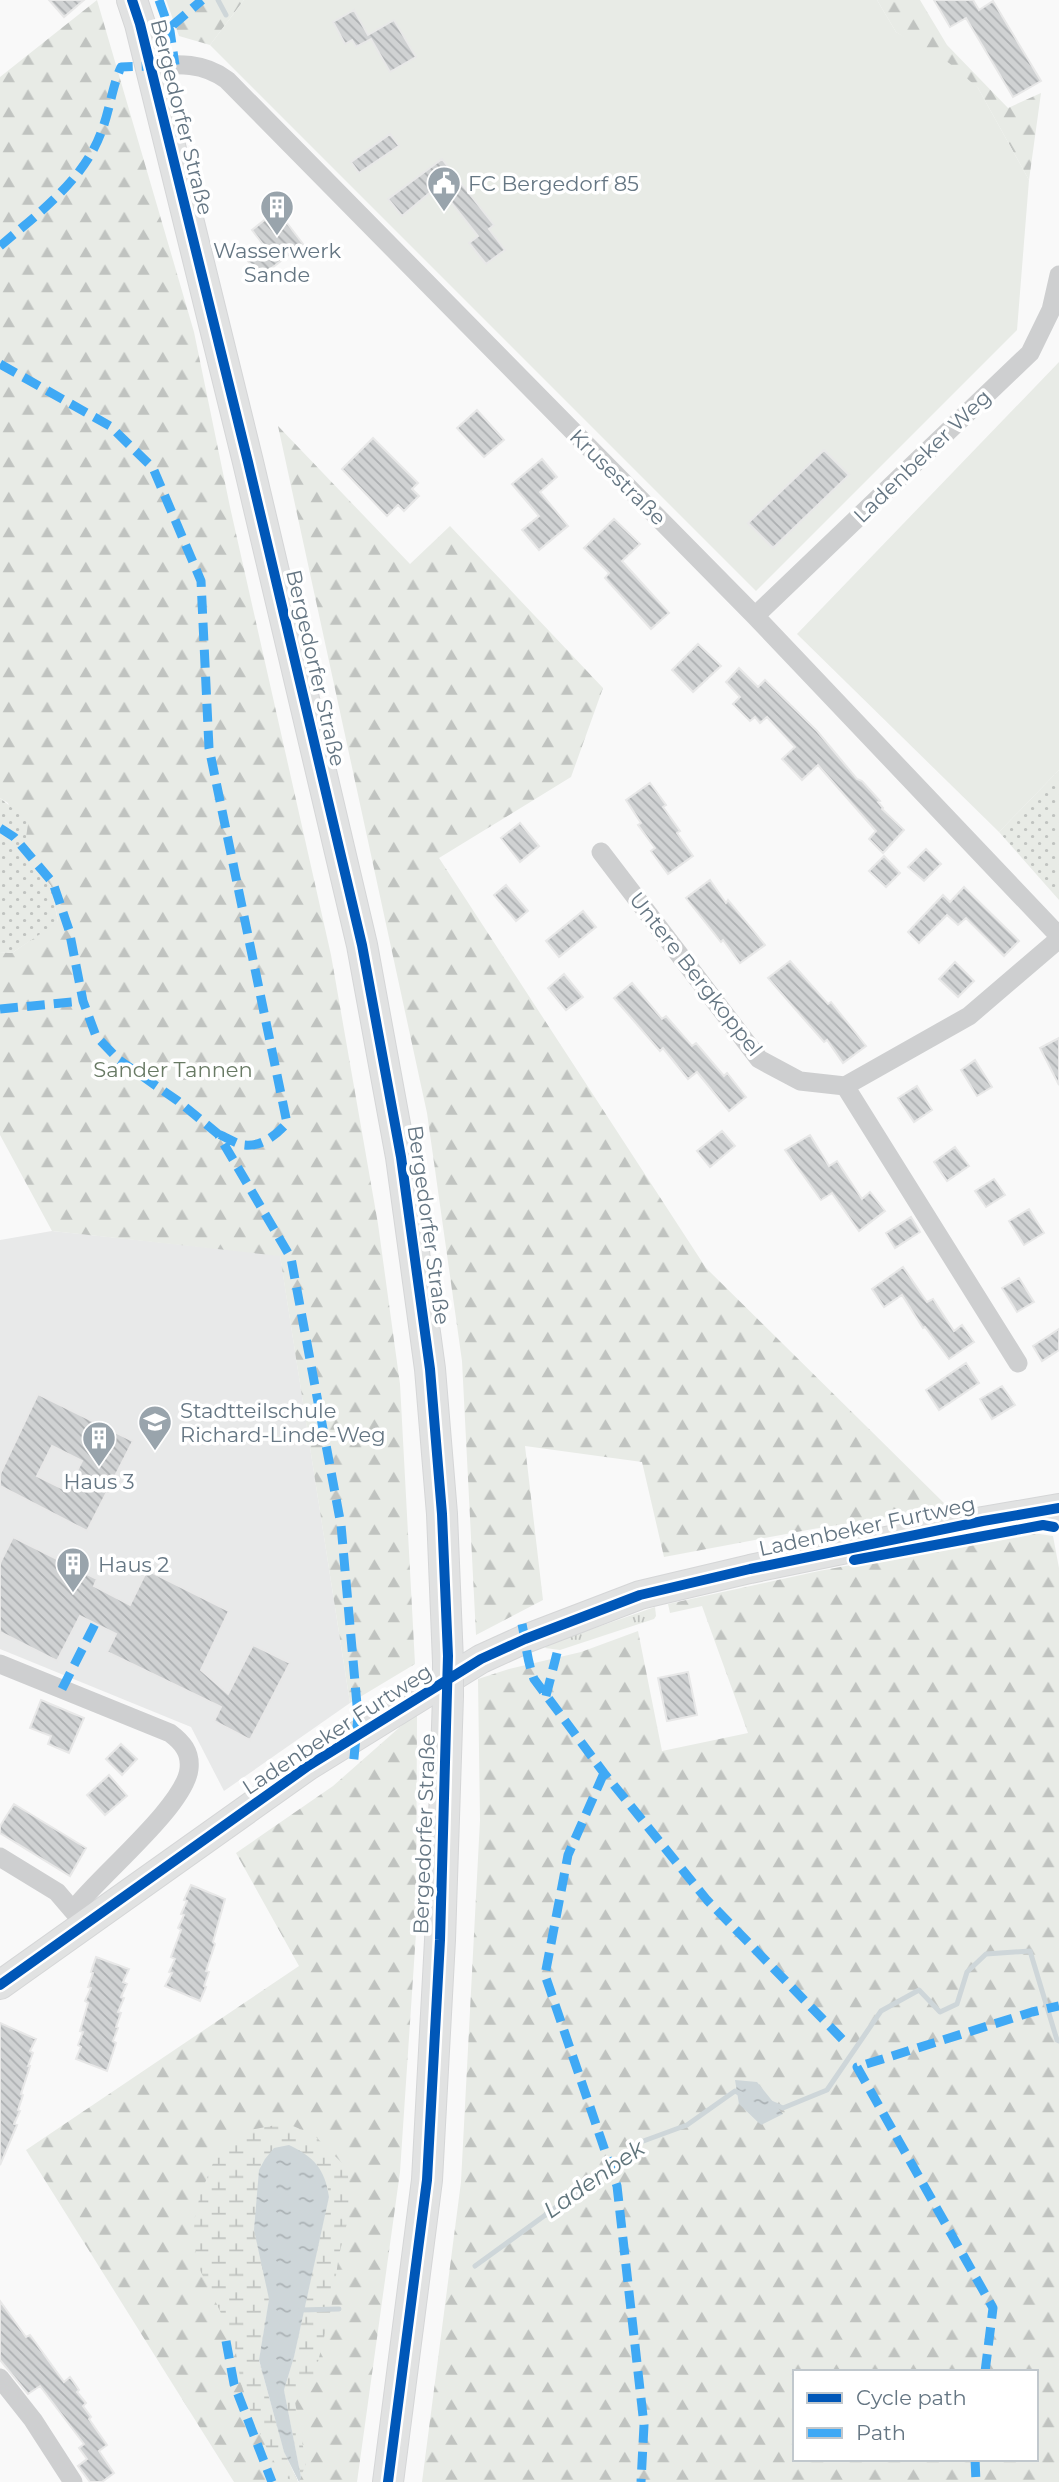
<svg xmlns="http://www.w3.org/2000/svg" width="1059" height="2482" viewBox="0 0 1059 2482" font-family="Montserrat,sans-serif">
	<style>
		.built { fill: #e8e9e9 }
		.grass { fill: url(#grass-tufts) }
		.forest { fill: url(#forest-firs); fill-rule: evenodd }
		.wetland { fill: url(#wetland-marsh) }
		.park { fill: url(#park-dots) }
		.pitch { fill: #e8ebe6 }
		.water { fill: url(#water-ripples) }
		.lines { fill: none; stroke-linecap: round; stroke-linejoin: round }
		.stream { stroke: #ced6d9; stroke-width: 5 }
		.building { fill: url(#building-back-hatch); stroke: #e8e8e8; stroke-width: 2; fill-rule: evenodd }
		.secondary-casing { stroke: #d5d6d7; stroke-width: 30 }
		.primary-casing { stroke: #d5d6d7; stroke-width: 32 }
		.street { stroke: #cecfd0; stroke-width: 19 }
		.secondary { stroke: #e1e2e2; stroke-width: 28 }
		.primary { stroke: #e1e2e2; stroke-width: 30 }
		.primary-bridge-casing { stroke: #d5d6d7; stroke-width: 32; stroke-linecap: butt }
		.primary-bridge { stroke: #e1e2e2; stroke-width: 30 }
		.quiet { stroke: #3fa9f5; stroke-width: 9; stroke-dasharray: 18 9; stroke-linecap: butt }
		.cycleway-casing { stroke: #fff; stroke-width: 15 }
		.cycleway { stroke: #0057b8; stroke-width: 10 }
		.labels { text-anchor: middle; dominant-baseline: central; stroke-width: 7; stroke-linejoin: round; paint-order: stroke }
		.street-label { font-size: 21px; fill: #657683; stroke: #fff }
		.poi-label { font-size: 21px; fill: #657683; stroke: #fff; text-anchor: start }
		.park-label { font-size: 21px; fill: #687a64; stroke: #fff }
		.water-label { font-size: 23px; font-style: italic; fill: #60757c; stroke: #fff }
	</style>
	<defs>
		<pattern id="grass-tufts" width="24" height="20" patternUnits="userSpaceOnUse" patternTransform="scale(1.75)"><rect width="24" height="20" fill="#e8ebe6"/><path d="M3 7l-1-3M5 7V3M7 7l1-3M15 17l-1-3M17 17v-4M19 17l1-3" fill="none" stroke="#c0c3c0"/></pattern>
		<pattern id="forest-firs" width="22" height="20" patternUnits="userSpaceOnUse" patternTransform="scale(1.75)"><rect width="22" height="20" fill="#e8ebe6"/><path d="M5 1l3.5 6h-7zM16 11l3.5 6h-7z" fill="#c0c3c0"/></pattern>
		<pattern id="wetland-marsh" width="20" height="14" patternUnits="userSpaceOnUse" patternTransform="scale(1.75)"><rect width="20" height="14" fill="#e8ebe6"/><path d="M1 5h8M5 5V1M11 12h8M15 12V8" fill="none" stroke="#c0c3c0"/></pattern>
		<pattern id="park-dots" width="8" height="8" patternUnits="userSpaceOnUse" patternTransform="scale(1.75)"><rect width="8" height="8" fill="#e8ebe6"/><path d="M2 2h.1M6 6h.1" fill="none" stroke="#c0c3c0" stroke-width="1.8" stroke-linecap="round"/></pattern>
		<pattern id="water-ripples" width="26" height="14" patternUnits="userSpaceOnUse" patternTransform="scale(1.75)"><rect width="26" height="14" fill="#ced6d9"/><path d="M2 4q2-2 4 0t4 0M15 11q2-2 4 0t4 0" fill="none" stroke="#abb2b5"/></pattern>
		<pattern id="building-back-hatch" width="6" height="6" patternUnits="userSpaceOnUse" patternTransform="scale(1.75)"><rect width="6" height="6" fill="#d0d2d3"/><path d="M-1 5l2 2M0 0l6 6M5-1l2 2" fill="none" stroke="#acafb1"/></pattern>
	</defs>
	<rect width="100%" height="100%" fill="#f9f9f9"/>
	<path class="built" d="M52,1231l228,24 70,448 -126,88 -33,-64 -191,-78v-409z"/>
	<path class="grass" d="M655,1607l1,9 -2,3 -94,31 -15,-2 4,-4z"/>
	<path class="forest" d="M97,0l97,332 36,175 101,448 47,269 22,160 15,280 -65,39 -70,-447 -228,-25 -52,-96v-183l12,1 46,-32 -7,-35 -27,-34 -16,-49 -8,-5v-721z
		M166,0h78l-34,45 -31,-9z
		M877,0h43l27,45 61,63 33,-15 -12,87 -51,-92 -82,-56z
		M278,426l132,138 40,-38 153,162 -32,89 -132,81 267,410 242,239 -135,22 -149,28 -22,-95 -117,-16 18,154 -67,35 -14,-274 -35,-248z
		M1026,1532l27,4 6,32v914h-637l39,-300 19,-362 -2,-141 31,-10 72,-17 57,-21 24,120 86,-18 -46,-127 -32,7 -2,-9 151,-33zM795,2372h241v87h-241z
		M417,1712l-1,221 -16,239 -43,310h-58l2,-6 -17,-86 10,-33 35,-161 -60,103 -10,62 25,91 14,30h-64l-208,-332 273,-184 -63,-113 97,-67z"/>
	<path class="wetland" d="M286,2123l28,12 32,32 7,32 -14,56 -8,54 -16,65 -20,28 11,61 -5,14 -17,-87 10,-33 35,-161 -3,-19 -72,53 15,69 -10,62 25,91 14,30 -15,-5 -15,-26 -17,-38 -10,-30 -6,-36 -15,-36 -23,-47 -4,-38 7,-31 18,-44 22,-19z"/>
	<path class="park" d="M1059,770v130l-60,-68z
		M0,798l22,18 6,8 -4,27 27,35 7,36 -46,31 -12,-1z"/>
	<path class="pitch" d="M244,0h633l19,32 53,31 29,25 51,92 -12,150 -261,261 -546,-546z
		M1059,362v408l-60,62 -202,-198z"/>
	<path class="water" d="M735,2080l22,2 26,32 -22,11 -22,-21z
		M289,2145c25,12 36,24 40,52l-35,160 -10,33 17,87 -2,5 -15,-30 -25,-92 10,-61 -15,-69 5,-60 6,-11 9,-11z"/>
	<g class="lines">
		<path class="stream" d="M218,0l8,15
			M771,2103l12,5 44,-18 54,-79 38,-21 21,22 17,-8 10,-32 19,-18 44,-3 27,89 2,1
			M475,2266l113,-82 50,-41 49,-18 48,-34 6,3
			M300,2310l39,-1"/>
	</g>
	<path class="building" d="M49,0h35l-20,17z
		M934,0h39l6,10 14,-9 48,80 -28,16 -47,-79 -16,9z
		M354,10l14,25 26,-15 22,37 -26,15 -19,-33 -15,8 -4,-7 -7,4 -12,-22z
		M390,134l9,12 -40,27 -8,-11z
		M442,159l52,66 -5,4 16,21 -19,14 -17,-21 9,-7 -40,-50 -36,30 -14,-17z
		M277,210l26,34 -43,33 -12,-16 17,-14 -13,-17z
		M477,410l27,30 -20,17 -27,-29z
		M373,438l45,45 -6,6 7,7 -15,15 -6,-6 -11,11 -45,-47z
		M824,450l25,25 -76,73 -25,-25z
		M542,459l15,18 -17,15 28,34 -29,24 -17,-20 17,-14 -27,-32z
		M614,519l26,25 -18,17 47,52 -18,16 -46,-51 4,-5 -25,-25z
		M698,644l23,22 -28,26 -21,-22z
		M739,668l19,19 7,-7 52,51 40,48 5,2 18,20 -2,1 5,6 -1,1 22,21 -21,23 -14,-14 7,-8 -58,-66 -16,15 -20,-21 13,-12 -28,-30 -7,6 -5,-6 -5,4 -17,-17 7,-7 -14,-15z
		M650,783l16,22 -3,2 17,24 -3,2 16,23 -25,18 -17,-23 4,-3 -17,-23 3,-2 -15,-23z
		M520,823l19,23 -19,16 -19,-24z
		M926,849l15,15 -17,17 -16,-14z
		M884,856l16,17 -14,14 -17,-16z
		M710,880l16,23 2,-3 37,45 -25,18 -17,-23 -2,2 -35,-44z
		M506,885l22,26 -12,10 -22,-26z
		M964,887l55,54 -15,15 -38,-38 -8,7 -11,-10 -28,28 -11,-11 35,-37 7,7z
		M583,911l13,16 -37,30 -13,-16z
		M790,961l38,43 3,-2 35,44 -23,17 -16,-23 -3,2 -56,-64z
		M955,962l19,19 -16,16 -19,-18z
		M564,974l19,23 -17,13 -18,-22z
		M632,983l30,36 4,-3 26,30 4,-3 28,33 3,-3 19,24 -17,14 -32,-39 -9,7 -25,-31 -3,3 -46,-53z
		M1059,1038v47l-19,-37z
		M975,1060l17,27 -15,9 -16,-26z
		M917,1086l15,24 -18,12 -16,-24z
		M722,1131l13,15 -25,21 -13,-16z
		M810,1135l19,31 8,-5 25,38 8,-7 15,19 -26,20 -27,-38 -11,7 -36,-50z
		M955,1147l14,19 -22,15 -13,-19z
		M994,1179l11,16 -19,12 -11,-16z
		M1029,1209l15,24 -20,12 -15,-24z
		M911,1217l9,15 -25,16 -9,-15z
		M903,1267l24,35 6,-3 21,32 8,-6 12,17 -25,17 -24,-32 -2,1 -21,-33 -18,12 -12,-18z
		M1019,1278l15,24 -17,10 -15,-24z
		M1059,1329v21l-17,11 -9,-15z
		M966,1363l13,20 -40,27 -13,-20z
		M1002,1386l13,19 -23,14 -12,-20z
		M38,1394l95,47 -46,90 -87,-45v-12zM52,1446l30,15 -15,30 -30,-15z
		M13,1537l84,42 -3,7 36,19 17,-35 82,41 -28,59 27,24 25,-49 37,18 -40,77 -36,-19 7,-14 -114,-55 9,-18 -36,-18 -23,45 -57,-29v-69z
		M688,1672l9,43 -30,6 -9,-43z
		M41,1700l43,18 -15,35 -21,-9 3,-8 -21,-8z
		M121,1744l16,15 -15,16 -16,-16z
		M109,1775l18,21 -22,19 -18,-20z
		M14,1804l72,44 -16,28 -70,-43v-7z
		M191,1885l34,14 -12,43 2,2 -9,27 3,1 -5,14 2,1 -6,14 -35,-15 7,-13 -3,-1 6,-13 -4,-2 10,-27 -3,-2 6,-13 -3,-1 6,-13 -3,-1z
		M96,1957l33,12 -6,13 4,2 -6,13 3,1 -6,14 3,1 -5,14 2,1 -5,13 3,2 -9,28 -31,-12 5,-12 -3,-2 5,-13 -3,-1 8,-28 -3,-2 6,-13 -3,-1 5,-14 -2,-1z
		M0,2023l36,16 -6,12 3,2 -5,13h2l-9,28 2,1 -5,15 2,1 -6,13 3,1 -17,40z
		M0,2301l26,36 4,-2 34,47 6,-5 9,13 -2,2 9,11 -3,3 8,11 -2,2 18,26 -8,6 15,22 -12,9h-12l-12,-16 9,-7 -8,-11 5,-4 -44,-58 -12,8 -28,-34z"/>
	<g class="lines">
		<g class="secondary-casing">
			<path id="secondary" d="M0,1985l308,-219 173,-107 44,-20 115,-44 110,-26 233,-48 76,-13"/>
		</g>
		<g class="primary-casing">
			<path id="primary" d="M132,0l8,24 108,438 114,483 39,212 29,212 12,145 6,148
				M388,2482l39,-302 13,-240 8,-244"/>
		</g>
		<path class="street" d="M150,66c28,-2 53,-4 77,14l528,536 304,320
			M755,616l275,-263 21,-43 8,-35
			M601,852l158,207 41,22 45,5 173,277
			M845,1086l124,-70 90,-77
			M0,1664l170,69c12,9 21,19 19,36 -4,37 -90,107 -115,140
			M0,1857l57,35 24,28
			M0,2378l33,42 40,62"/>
		<use href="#secondary" class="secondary"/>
		<use href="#primary" class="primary"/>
		<g class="primary-bridge-casing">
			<path id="primary-bridge" d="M448,1696v-34"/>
		</g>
		<use href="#primary-bridge" class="primary-bridge"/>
		<path class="quiet" d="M159,0l11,31 5,34
			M0,246c39,-33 85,-67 102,-116 8,-21 10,-43 19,-63l29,-1 23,-41 29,-25
			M0,364l110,62 43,42 48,113 8,167 78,375c-11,12 -25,24 -43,22 -8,-1 -18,-8 -26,-11
			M0,828l14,9 39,46 16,47 14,71 13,35 23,24 59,41 40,33 73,124 50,267 17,191 -5,52
			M0,1009l83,-8
			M522,1624c4,19 5,37 12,55l70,94 103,127 139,143
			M62,1689l33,-65
			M546,1696l11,-43
			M604,1773l-36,82 -23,120 72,211 27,239 -3,57
			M226,2341l8,43 38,98
			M985,2372l8,-64 -136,-241 175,-55 27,-6
			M975,2459l1,23"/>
		<g class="cycleway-casing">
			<path id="cycleway" d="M132,0l8,24 108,438 114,483 39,212 29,212 12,145 6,142 -8,284 -13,240 -39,302
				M854,1560l189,-35 11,2
				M0,1985l308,-219 173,-107 44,-20 115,-44 110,-26 233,-48 76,-13"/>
		</g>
		<use href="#cycleway" class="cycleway"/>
	</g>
	<defs>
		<g id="civic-pin" transform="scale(1.75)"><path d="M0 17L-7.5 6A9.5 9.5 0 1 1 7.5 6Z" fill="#99a4ac" stroke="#fff"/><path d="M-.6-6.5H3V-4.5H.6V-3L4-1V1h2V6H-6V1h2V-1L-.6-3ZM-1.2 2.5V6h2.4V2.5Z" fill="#fff"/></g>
		<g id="building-pin" transform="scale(1.75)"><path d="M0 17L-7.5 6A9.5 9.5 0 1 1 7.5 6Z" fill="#99a4ac" stroke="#fff"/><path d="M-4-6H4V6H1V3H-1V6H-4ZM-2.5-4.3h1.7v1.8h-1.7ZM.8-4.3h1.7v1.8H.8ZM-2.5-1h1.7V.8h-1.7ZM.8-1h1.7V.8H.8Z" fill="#fff"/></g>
		<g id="school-pin" transform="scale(1.75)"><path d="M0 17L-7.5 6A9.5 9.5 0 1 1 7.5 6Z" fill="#99a4ac" stroke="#fff"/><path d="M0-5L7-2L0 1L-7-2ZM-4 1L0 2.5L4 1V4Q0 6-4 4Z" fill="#fff"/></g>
	</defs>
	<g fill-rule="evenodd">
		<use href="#civic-pin" x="444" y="183"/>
		<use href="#building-pin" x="277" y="207"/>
		<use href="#school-pin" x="155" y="1422"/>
		<use href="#building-pin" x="99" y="1438"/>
		<use href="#building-pin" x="73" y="1564"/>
	</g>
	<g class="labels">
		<g class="street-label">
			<text transform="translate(182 117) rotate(76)">Bergedorfer Straße</text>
			<text transform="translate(922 456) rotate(-44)">Ladenbeker Weg</text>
			<text transform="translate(618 477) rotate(45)">Krusestraße</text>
			<text transform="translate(316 668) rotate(77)">Bergedorfer Straße</text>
			<text transform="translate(696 974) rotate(52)">Untere Bergkoppel</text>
			<text transform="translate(429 1225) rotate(82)">Bergedorfer Straße</text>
			<text transform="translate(867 1526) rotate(-12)">Ladenbeker Furtweg</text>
			<text transform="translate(337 1729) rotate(-33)">Ladenbeker Furtweg</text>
			<text transform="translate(424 1834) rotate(-88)">Bergedorfer Straße</text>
		</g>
		<g class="poi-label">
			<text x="468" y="183">FC Bergedorf 85</text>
			<text x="277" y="250" text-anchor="middle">Wasserwerk<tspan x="277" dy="24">Sande</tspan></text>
			<text x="180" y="1410">Stadtteilschule<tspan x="180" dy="24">Richard-Linde-Weg</tspan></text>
			<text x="99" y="1481" text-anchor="middle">Haus 3</text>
			<text x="98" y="1564">Haus 2</text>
		</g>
		<g class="park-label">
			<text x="173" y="1069">Sander Tannen</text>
		</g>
		<g class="water-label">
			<text transform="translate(594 2179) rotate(-35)">Ladenbek</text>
		</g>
	</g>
	<rect x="793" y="2370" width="245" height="91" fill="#ffffff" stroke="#c1c8cd" stroke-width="2"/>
	<rect x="807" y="2393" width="35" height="10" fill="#0057b8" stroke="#c1c8cd" stroke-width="2"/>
	<text x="856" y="2405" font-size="21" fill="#657683">Cycle path</text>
	<rect x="807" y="2428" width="35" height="10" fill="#3fa9f5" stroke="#c1c8cd" stroke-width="2"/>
	<text x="856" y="2440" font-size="21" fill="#657683">Path</text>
</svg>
